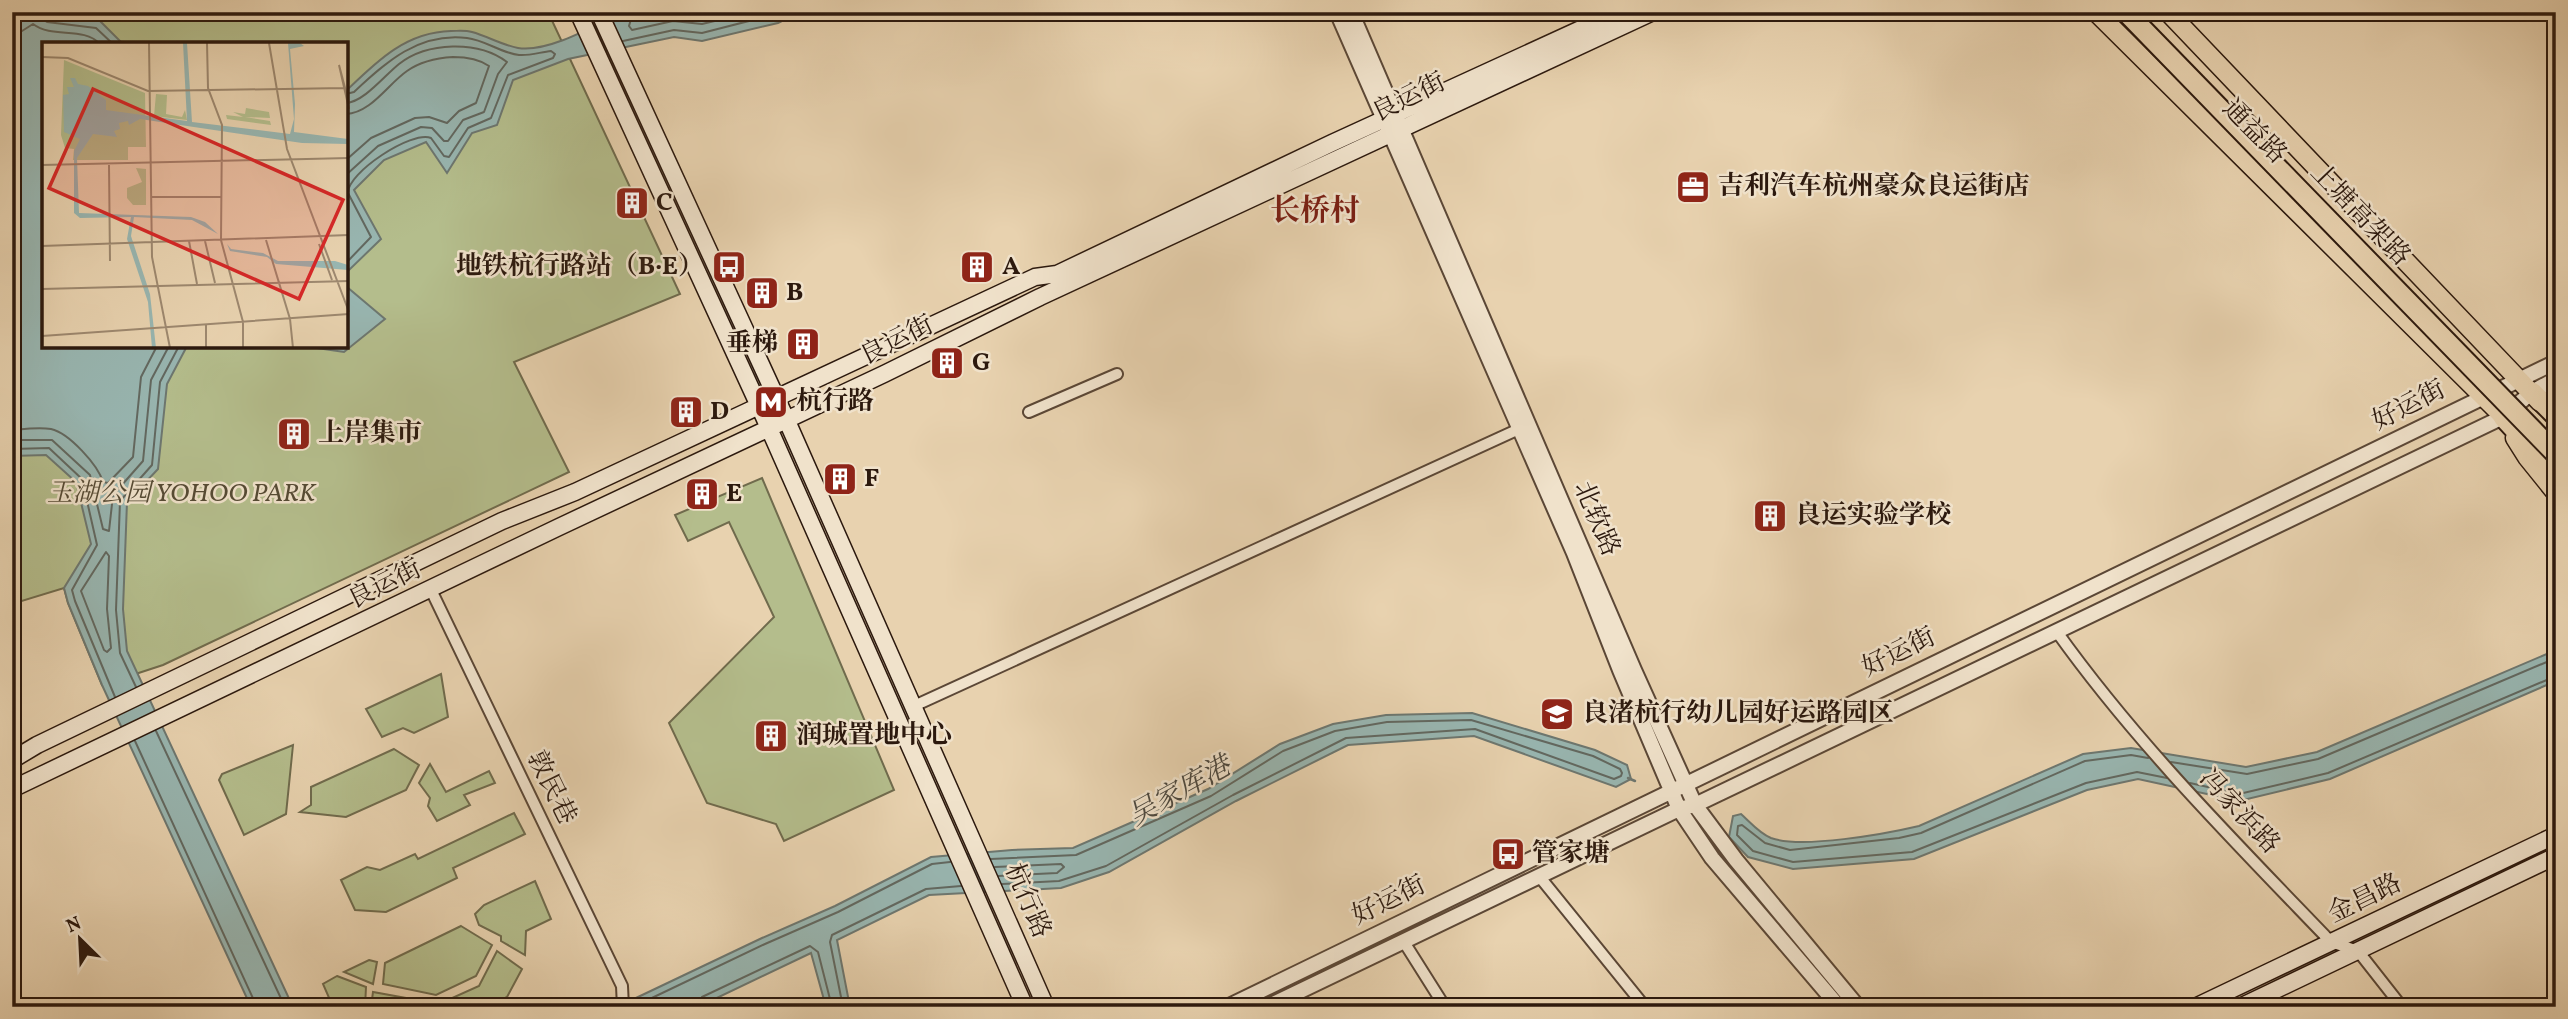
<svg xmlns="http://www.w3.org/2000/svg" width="2568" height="1019" viewBox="0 0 2568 1019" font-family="Vollkorn,'Noto Serif SC',serif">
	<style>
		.green { fill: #b4bd8c; stroke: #706b4d; stroke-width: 2; fill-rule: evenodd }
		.water { fill: #98b6b1; stroke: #6d7770; stroke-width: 2 }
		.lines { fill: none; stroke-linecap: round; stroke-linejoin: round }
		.shore { stroke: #626860; stroke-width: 2 }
		.stream { stroke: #6d7770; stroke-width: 2.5 }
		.minor-casing { stroke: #5b4736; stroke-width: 14 }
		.tertiary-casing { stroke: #5b4736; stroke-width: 18 }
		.secondary-casing { stroke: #2c190e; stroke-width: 19 }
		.primary-casing { stroke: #2c190e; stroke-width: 21 }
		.trunk-casing { stroke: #2c190e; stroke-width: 23 }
		.minor { stroke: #f0e2cb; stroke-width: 10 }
		.tertiary { stroke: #f0e2cb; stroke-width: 14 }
		.secondary { stroke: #f0e2cb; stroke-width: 16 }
		.primary { stroke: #e8d2af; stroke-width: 18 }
		.trunk { stroke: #e8d2af; stroke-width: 19 }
		.trunk-bridge-casing { stroke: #2c190e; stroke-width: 23; stroke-linecap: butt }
		.trunk-bridge { stroke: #e8d2af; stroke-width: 19 }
		.labels { text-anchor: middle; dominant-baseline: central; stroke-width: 5; stroke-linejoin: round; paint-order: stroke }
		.street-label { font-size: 26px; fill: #2c190e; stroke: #f0e2cb }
		.poi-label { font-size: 26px; font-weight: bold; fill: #2c190e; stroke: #f0e2cb; text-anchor: start }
		.park-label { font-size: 26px; font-style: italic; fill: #554a34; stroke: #f0e2cb }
		.water-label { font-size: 28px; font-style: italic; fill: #4c483f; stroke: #f0e2cb }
		.quarter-label { font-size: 30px; font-weight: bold; fill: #7a1f14; stroke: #f0e2cb }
		.inset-road { fill: none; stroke: #9d886f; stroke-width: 2 }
		.view { fill: #d62828; fill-opacity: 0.15; stroke: #d62828; stroke-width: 3.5 }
		.inset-edge { fill: none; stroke: #2c190e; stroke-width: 3.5 }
	</style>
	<rect width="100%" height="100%" fill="#e8d2af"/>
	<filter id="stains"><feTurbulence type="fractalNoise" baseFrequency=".00286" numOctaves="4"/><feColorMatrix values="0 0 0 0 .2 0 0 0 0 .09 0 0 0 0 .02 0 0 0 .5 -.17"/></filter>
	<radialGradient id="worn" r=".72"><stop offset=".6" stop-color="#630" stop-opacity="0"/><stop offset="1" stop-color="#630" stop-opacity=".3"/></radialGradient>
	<path class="green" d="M12,12h536l132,282 -166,68 55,110 -406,193 -61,20 -34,-82 -4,-15 -52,16zM44,44h302v302h-302z
		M762,478l132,312 -110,51 -8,-17 -69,-21 -38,-80 105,-106 -45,-95 -41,19 -13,-26z
		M441,674l7,43 -34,16 -11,-5 -21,9 -16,-28z
		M293,745l-7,69 -42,21 -25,-55 3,-6z
		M394,749l25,16 -13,25 -60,27 -46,-5 11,-7v-18z
		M430,764l16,28 43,-21 6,12 -31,12 6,10 -33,16 -9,-15 2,-8 -11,-15z
		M514,813l11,21 -72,34 4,10 -71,34 -31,-2 -14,-30 26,-13 13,3 35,-16 3,5z
		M535,881l16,38 -25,12 -1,24 -24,-14v-5l-22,-11 -4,-11 9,-9z
		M461,926l31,19 -16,31 -40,19 -53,-11 2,-21z
		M497,951l25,18 -15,28 -19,10h-117l2,-15 66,12 40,-18z
		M369,960l8,2 -4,22 -29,-12z
		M337,976l29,11 -1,20h-32l-10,-23z"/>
	<path class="water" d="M623,12h177l-22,11 -76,18 -28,-4 -106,22 -55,21 -16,45 -25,8 -25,40 -21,-31 -42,18 -30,30 27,49 -34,33v-182c30,-29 59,-58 104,-59 7,0 14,-1 21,1 15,4 30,13 46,16 30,5 78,-23 105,-36z
		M37,15l63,6 23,23h-79v302l149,1 -7,1 -19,36 -9,85 -31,33 -4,107 4,42 166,356h-42l-149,-322 -34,-82 -4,-15 27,-44 -15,-62 -30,-27 -34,1v-440z
		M347,287l38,32 -41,33 -34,-5 36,-1z
		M2556,650v31l-226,98 -91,22 -101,-22 -51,11 -173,69 -121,10 -45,-12 -19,-20 4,-21 8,-2c9,8 18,19 30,24 31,11 114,-4 148,-12l164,-72 48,-6 115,19 71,-15z
		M1472,713l123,37 32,15 4,14 -15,8 -142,-51 -126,9 -112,56 -127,71 -48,16 -132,7 -92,45 13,67h-24l-15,-54 -113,54h-81l145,-69 73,-32 96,-49 81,-7 61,-2 135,-59 72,-45 53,-20 53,-9z"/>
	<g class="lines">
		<path class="shore" d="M40,12l1,6 6,4 49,6 17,16
			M633,12l-4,14 3,4 41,-9 29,3 51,-12
			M12,32l10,-1 11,-7c20,15 50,2 67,20
			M623,41l51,-11 28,3 82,-21
			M346,94l8,-2c32,-30 65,-60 113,-54 18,2 34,15 52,17 10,1 22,-3 32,-4l4,3 -2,4 -45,17 -17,43 -23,10 -19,29 -5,-1 -13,-18c-19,-8 -84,35 -83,55l23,44 -25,26
			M346,103c18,-1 39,-28 53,-39 28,-22 79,-24 108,-2l-9,12 -14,38 -21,8 -15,21h-4l-12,-13 -11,-1 -43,19 -32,29
			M346,114c25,-1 42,-30 61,-43 14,-10 29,-13 46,-14 13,0 26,2 36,9l-13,37 -17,8 -12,12 -18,-6 -14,1 -44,20 -25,22
			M12,430c12,-1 27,-3 39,-1 18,4 47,36 52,53l5,1 25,-26 8,-80 16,-31
			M12,440h40l38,35 13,54 6,2 4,-36 30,-34 8,-81 18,-34
			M12,449l37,-1 33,31 15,66 -25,45 3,11 40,96
			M106,552l3,4 -2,53 4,39 -4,4 -3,-2 -23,-59z
			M136,687l-16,-34 -4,-43 4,-109 32,-36 8,-83 19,-36
			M156,731l129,276
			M135,741l122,266
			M2148,758l-17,-3 -46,6 -164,72 -22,5 -109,12 -25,-7 -23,-18 -4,1 -1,9 16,16 40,11 119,-10 174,-69 51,-11 30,6
			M2171,762l76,12 71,-15 238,-101
			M2190,783l49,11 89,-21 228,-97
			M991,859l85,-4 135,-59 72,-45 52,-20 52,-9 84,-2 122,36 27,13 2,4 -1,3 -7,3 -139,-50 -129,9 -113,57 -127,71 -47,15 -57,3
			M995,867l66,-3 3,3 -7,6 -59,3
			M633,1007l132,-63 73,-32 94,-48 18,-2
			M697,1007l5,-10 108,-51 8,6 14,55
			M843,1007l-13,-65 2,-7 94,-46 35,-3"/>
		<path class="stream" d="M1628,778l7,3"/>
		<g class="minor-casing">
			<path id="minor" d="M1029,412l88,-38
				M431,590l191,396 1,21
				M2057,632c80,112 179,211 274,310l27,9 44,56
				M914,706l605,-277
				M1539,876l106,131
				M1404,942l41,65"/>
		</g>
		<g class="tertiary-casing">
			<path id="tertiary" d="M1337,12l237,541 46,117 59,139 33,49 127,149
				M1351,12l283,658 61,135 41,55 122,147
				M1227,1007l1329,-645
				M1267,1007l412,-198 16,-4 808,-388 29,-25 24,-13"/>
		</g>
		<g class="secondary-casing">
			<path id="secondary" d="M578,12l186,405 261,590
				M599,12l188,409 259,586
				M12,760l25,-15 465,-224 73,-29 460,-215 22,-3 275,-131 286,-131
				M12,789l547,-262 325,-153 156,-77 613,-285
				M2195,1007l361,-172
				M2240,1007l316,-151"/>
		</g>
		<g class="primary-casing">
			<path id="primary" d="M2096,12l417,414
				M2168,12l372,390
				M2515,438l12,19 29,36"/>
		</g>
		<g class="trunk-casing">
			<path id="trunk" d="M2532,392l24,24
				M2503,417l53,57"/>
		</g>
		<use href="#minor" class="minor"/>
		<use href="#tertiary" class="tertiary"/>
		<use href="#secondary" class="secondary"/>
		<use href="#primary" class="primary"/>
		<use href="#trunk" class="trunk"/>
		<g class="trunk-bridge-casing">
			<path id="trunk-bridge" d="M2126,12l430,442"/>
		</g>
		<use href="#trunk-bridge" class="trunk-bridge"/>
	</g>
	<defs>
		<g id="office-square" transform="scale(1.75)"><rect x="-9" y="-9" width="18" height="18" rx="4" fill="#8f2418" stroke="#f0e2cb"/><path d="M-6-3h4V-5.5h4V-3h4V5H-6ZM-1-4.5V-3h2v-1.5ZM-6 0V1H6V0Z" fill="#fff"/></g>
		<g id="building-square" transform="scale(1.75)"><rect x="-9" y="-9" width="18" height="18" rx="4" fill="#8f2418" stroke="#f0e2cb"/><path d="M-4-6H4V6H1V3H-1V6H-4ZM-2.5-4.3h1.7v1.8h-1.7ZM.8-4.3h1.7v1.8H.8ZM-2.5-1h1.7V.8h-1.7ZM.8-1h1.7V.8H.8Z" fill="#fff"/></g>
		<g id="bus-square" transform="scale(1.75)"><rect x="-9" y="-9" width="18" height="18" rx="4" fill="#8f2418" stroke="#f0e2cb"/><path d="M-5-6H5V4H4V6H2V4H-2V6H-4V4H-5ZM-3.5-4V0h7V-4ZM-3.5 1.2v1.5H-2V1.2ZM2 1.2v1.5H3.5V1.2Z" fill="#fff"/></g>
		<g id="metro-square" transform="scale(1.75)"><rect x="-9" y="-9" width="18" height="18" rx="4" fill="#8f2418" stroke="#f0e2cb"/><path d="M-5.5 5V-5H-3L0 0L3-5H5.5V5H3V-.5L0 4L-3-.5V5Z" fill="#fff"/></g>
		<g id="school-square" transform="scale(1.75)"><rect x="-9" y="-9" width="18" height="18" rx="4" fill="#8f2418" stroke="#f0e2cb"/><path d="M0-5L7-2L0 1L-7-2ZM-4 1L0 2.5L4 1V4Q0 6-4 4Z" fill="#fff"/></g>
	</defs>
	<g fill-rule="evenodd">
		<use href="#office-square" x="1693" y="187"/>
		<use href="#building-square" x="632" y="203"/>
		<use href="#bus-square" x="729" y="267"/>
		<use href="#building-square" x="977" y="267"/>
		<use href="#building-square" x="762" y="293"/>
		<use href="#building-square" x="803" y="344"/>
		<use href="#building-square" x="947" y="363"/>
		<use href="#metro-square" x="771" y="402"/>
		<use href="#building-square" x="686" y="412"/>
		<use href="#building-square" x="294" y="434"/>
		<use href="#building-square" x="840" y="479"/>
		<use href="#building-square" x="702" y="494"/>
		<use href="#building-square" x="1770" y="516"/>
		<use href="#school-square" x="1557" y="714"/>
		<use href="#building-square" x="771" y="736"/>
		<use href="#bus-square" x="1508" y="854"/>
	</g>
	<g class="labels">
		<g class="street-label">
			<text transform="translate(1409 98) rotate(-26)">良运街</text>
			<text transform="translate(2254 132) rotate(45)">通益路</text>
			<text transform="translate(2360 215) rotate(46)">上塘高架路</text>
			<text transform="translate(897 341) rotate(-26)">良运街</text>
			<text transform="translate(2409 406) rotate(-27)">好运街</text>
			<text transform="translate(1596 519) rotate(67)">北软路</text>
			<text transform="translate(385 585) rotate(-26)">良运街</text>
			<text transform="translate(1899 653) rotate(-26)">好运街</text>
			<text transform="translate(551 788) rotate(64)">敦民巷</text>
			<text transform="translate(2239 812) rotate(47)">冯家浜路</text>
			<text transform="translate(2365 899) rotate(-26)">金昌路</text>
			<text transform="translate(1027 901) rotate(67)">杭行路</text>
			<text transform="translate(1389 901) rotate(-26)">好运街</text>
		</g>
		<g class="poi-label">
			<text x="1718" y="187">吉利汽车杭州豪众良运街店</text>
			<text x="656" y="203">C</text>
			<text x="704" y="267" text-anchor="end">地铁杭行路站（B·E）</text>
			<text x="1002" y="267">A</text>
			<text x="786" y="293">B</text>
			<text x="778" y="344" text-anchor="end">垂梯</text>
			<text x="972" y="363">G</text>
			<text x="796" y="402">杭行路</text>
			<text x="710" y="412">D</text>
			<text x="318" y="434">上岸集市</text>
			<text x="864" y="479">F</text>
			<text x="726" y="494">E</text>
			<text x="1795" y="516">良运实验学校</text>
			<text x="1582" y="714">良渚杭行幼儿园好运路园区</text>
			<text x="796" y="736">润珹置地中心</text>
			<text x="1532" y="854">管家塘</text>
		</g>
		<g class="park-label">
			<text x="181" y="494">玉湖公园 YOHOO PARK</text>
		</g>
		<g class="water-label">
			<text transform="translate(1180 792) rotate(-29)">吴家库港</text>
		</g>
		<g class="quarter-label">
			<text x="1315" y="212">长桥村</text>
		</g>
	</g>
	<g transform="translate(42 42)">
		<rect width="306" height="306" fill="#e8d2af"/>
		<path d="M22,18l81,33 1,54h-18v13h-55l1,-11 -9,-1 -4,-13zM114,52l11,1 -1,19 16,3 3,-7 2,10 -33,-4zM204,66l23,4 1,6 -25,-1 25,4 1,4 -44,-6 -1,-4 17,2 -10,-5 12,2zM94,126l10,1v36h-13l-6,-7v-10l15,-6z" fill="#b4bd8c"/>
		<path d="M141,1h4l5,79 98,12 4,-15 -6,-76h12l4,3 -14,3 5,55 -1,28 54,7v5l-46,-1 -162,-24 -11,6 -1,-4 -9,2 1,6 -6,2 3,6 -24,-3 -16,24 2,55 112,4 14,5 13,12 -26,-14 -58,-3 -3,19 19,58 6,54h-4l-4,-46 -21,-63 4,-22 -51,1 -6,-5v-62l6,-12 -16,-7 -1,-37 6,-1 -2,-7h7l-4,-9h5l3,6 10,2 18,14v10l81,11zM185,202l4,5 32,4 15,8h57l13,4v5l-72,-6 -9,-7 -37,-6z" fill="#98b6b1"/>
		<path class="inset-road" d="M107,1l3,214 18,91M165,1l1,45 14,37 -1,115 22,82v26M227,1l18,106 62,163M0,15l26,1 80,33 196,-3M307,61l-10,-38 10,44M0,123l307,-7M67,123l1,96M109,155h71M224,198l24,79 3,29M147,199l8,43M163,199l10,42M277,202l13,36M0,204l307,-11M0,247l307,-8M164,283v23M0,294l307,-22"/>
		<path class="view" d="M51,47l250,111 -44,99 -250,-111z"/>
		<rect width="306" height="306" class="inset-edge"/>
	</g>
	<rect width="2568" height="1019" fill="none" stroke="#e8d2af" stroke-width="42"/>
	<rect x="14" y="14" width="2540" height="991" fill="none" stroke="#2c190e" stroke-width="3.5"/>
	<rect x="21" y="21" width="2526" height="977" fill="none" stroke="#2c190e" stroke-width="2"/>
	<g transform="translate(80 939) rotate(336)" stroke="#f0e2cb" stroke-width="5" paint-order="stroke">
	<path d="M0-5L12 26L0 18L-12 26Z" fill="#2c190e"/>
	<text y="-10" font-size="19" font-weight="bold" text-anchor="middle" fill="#2c190e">N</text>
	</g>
	<rect width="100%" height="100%" filter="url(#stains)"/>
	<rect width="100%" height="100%" fill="url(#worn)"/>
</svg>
